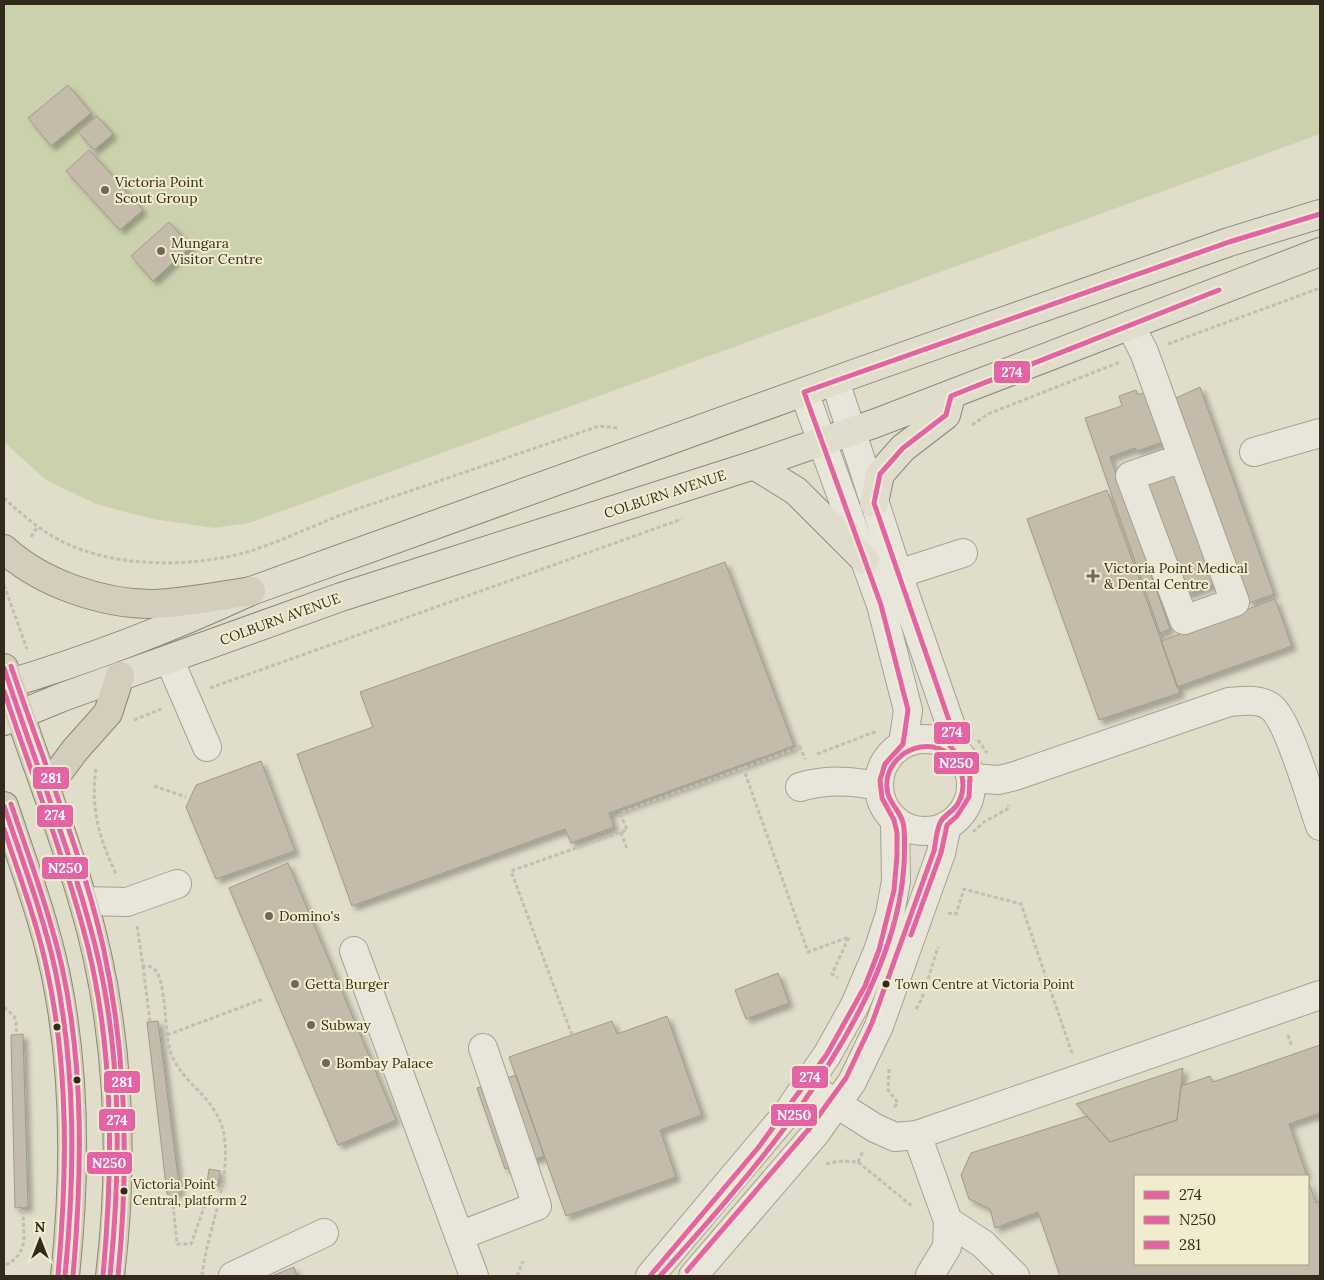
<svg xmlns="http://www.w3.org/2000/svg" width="1324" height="1280" viewBox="0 0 1324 1280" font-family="Lora,serif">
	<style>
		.green { fill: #ccd1ad }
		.building { fill: #c4bbab; stroke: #a0998a; filter: url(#shadow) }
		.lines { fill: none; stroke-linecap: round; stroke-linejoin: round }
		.minor-casing { stroke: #a5a193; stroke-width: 30 }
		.major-casing { stroke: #8b877a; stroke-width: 30 }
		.highway-casing { stroke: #8b877a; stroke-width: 30 }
		.path { stroke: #c1beb2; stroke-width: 3; stroke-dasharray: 4 2.5; stroke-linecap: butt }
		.minor { stroke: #e8e6db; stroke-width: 28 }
		.major { stroke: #e0ddcd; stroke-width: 28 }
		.highway { stroke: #d3cdbb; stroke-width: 28 }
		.bus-1-casing { stroke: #f2eccf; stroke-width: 9 }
		.bus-2-casing { stroke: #f2eccf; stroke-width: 9 }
		.bus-3-casing { stroke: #f2eccf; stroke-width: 9 }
		.bus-1 { stroke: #e463a4; stroke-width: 5 }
		.bus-2 { stroke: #e463a4; stroke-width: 5 }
		.bus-3 { stroke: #e463a4; stroke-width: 5 }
		.poi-dot { fill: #70695a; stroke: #f2eccf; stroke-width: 2 }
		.bus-dot { fill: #332a1d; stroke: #f2eccf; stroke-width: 2 }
		.labels { text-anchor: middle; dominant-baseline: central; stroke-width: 4; stroke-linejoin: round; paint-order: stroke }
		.bus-label { font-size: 13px; fill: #332a1d; stroke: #f2eccf; text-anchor: start }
		.poi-label { font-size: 14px; fill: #332a1d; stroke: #f2eccf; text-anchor: start }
		.street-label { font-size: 14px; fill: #332a1d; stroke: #f2eccf }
		.line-badge { stroke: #f2eccf; stroke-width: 2 }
		.badge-label { font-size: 14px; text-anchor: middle; font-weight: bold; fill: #fff }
	</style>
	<defs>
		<filter id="shadow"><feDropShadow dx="4.5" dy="4.5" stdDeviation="2.5" flood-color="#0004"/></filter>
	</defs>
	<rect width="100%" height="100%" fill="#e0ddca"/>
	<path class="green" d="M4,4h1316v130l-1071,389 -35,5 -61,-9 -57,-15 -50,-24 -42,-38z"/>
	<path class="building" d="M68,85l23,28 -40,33 -23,-28z
		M97,116l16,18 -19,16 -16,-18z
		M89,150l54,60 -23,20 -54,-59z
		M169,222l22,24 -38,35 -22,-25z
		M1200,387l74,207 -25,9 -73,-205z
		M1136,390l2,5 10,-4 21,49 -32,11 -2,-3 -25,9 60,172 -10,4 -75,-215 37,-12 -3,-10z
		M1177,471l41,112 -32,12 -42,-112z
		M1107,490l73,203 -81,27 -72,-201z
		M725,562l69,184 -185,67 5,14 -43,16 -6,-14 -213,77 -55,-152 76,-27 -13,-35z
		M1275,599l17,47 -115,41 -16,-46z
		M261,761l34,90 -79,28 -30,-72 10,-22z
		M288,863l108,257 -58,25 -109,-257z
		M778,973l11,30 -43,16 -11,-29z
		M667,1016l35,99 -42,15 16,47 -110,39 -57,-159 103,-36 5,13z
		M158,1021l14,109 8,63 -13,1 -20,-172z
		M23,1034l5,173 -13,1 -4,-173z
		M1320,1045v68l-31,11 18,52h-172v88h173v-84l8,23 4,-2v75h-260l-22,-64 -43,16 -5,-19 -21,-10 -8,-24 10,-22 116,-37 23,26 67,-22 4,-34 29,-10 3,6z
		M1183,1068l-6,52 -67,22 -34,-38z
		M516,1075l28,81 -39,13 -28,-81z
		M209,1169l11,2 -2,13 -11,-1z
		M294,1267l3,9h-25z"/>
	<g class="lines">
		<g class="minor-casing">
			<path id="minor" d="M1130,325l14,27 91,250 -51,18 -54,-144 52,-18
				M835,381l63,193 54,155 -2,17
				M804,392l77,213 27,105 -5,34
				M1254,452l66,-19
				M898,574l65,-21
				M169,659l38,88
				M879 785a46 46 0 1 1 92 0a46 46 0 1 1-92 0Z
				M971,778l28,2 16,-4 214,-74c14,-1 30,-4 42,5 18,14 40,94 49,119
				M800,787c28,-8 52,-6 79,-1
				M83,901l44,1 50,-18
				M354,951l120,325
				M807,1085l68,43 20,9 22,-2 403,-140
				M917,1135l31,86 -1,26 -17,28
				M948,1221l35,23 32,32
				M459,1236l78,-30 -54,-158
				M233,1276l91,-43
				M650,1276l138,-164 39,-57 28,-50 23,-54 12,-37 6,-33 -1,-61
				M693,1276l122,-142 37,-52 27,-56 62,-173 6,-28"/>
		</g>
		<g class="major-casing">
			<path id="major" d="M754,465l42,26 69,69
				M874,503l6,-29 23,-26 43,-33 5,-19
				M4,685c84,-25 167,-57 247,-94l608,-219 370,-130 91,-28
				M4,721l56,-23 281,-101 413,-132 122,-42 444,-171"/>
		</g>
		<g class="highway-casing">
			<path id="highway" d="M4,549c37,34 98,55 148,55 33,-1 67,-8 99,-13
				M4,668c25,78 56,154 79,233 36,120 42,252 27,375
				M46,789l29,-39 33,-37 12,-37
				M4,806c20,61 44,122 55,186 17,93 16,190 6,284"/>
		</g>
		<path class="path" d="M1168,344l152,-56
			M972,425l16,-11 132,-52
			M4,498c17,16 36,32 57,43 53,27 130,27 186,11 39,-12 77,-32 116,-45 79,-27 158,-54 236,-81l20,2
			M31,537l7,-11
			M4,585l23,64
			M210,688l472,-169
			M134,720l27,-11
			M978,740l9,13
			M817,754l60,-23
			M743,767l65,185 41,-15 -17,37 6,4
			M96,769c-6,39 4,71 20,105
			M154,786l32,11
			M621,832l6,17
			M973,832l11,-10 25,-14 -1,-3
			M948,913l8,1 8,-25 57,15 51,149
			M137,926l6,40c4,0 8,0 11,3 13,11 10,64 16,81 11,37 51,46 55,92 4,46 -18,89 -23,134
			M143,966l30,239 46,-2
			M4,1007l10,9 2,5 8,216c-1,16 -7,22 -20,29
			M916,1009l6,-11 16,-51
			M167,1035l96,-36
			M572,1035l-61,-164 116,-41 -7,-17 180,-66 5,12
			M1288,1035l4,12
			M889,1069l-1,21 10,13 -5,5
			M858,1162l55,45
			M826,1164l14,-3 18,1 5,-11
			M173,1205l4,39h14l15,-42
			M517,1276l6,-15"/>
		<use href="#minor" class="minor"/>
		<use href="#major" class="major"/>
		<use href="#highway" class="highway"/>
		<g class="bus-1-casing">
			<path id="bus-1" d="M4,668c30,92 67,183 91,277 27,108 26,221 15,331
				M4,806c18,54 39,108 51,163 21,102 20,205 10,307
				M911,935l30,-82 6,-28 10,-9 12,-19 1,-21 -3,-10 -17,-20 2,-17 -78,-226 6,-29 23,-26 43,-33 5,-19 268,-106
				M650,1276l108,-128 69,-94 38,-68 14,-36 15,-60 3,-34v-23l-3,-13 -12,-22 -2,-18 5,-16 18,-20 5,-34 -27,-105 -77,-213 425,-150 91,-28"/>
		</g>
		<g class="bus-2-casing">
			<path id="bus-2" d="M4,691c28,85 62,169 84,256 26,108 25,219 15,328
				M4,829c15,46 33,93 43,141 22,100 20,204 11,305
				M660,1276c89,-99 201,-226 235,-356 8,-30 11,-61 9,-92 -1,-14 -12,-21 -16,-34 -7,-28 19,-51 45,-47 26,4 38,37 24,58 -4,6 -12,10 -16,16 -5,8 -5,21 -7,30l-62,172 -26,55 -37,51 -122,142"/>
		</g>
		<g class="bus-3-casing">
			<path id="bus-3" d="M11,666c31,93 70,184 92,280 24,109 26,219 15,330
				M11,804c18,53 38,107 51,163 22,101 20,206 11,309"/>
		</g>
		<use href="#bus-1" class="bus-1"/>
		<use href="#bus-2" class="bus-2"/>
		<use href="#bus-3" class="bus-3"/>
	</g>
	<g class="poi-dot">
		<circle cx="105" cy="190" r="5"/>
		<circle cx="161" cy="251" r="5"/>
		<path d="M1090.5 568.5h5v5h5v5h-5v5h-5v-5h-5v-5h5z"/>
		<circle cx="269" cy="916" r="5"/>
		<circle cx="295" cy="984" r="5"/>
		<circle cx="311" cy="1025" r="5"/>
		<circle cx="326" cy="1063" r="5"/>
	</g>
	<g class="bus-dot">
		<circle cx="886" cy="984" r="4.5"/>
		<circle cx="57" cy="1027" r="4.5"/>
		<circle cx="77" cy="1080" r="4.5"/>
		<circle cx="124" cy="1191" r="4.5"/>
	</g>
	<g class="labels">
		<g class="bus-label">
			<text x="895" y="984">Town Centre at Victoria Point</text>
			<text x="133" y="1184">Victoria Point<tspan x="133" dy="16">Central, platform 2</tspan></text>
		</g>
		<g class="poi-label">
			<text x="115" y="182">Victoria Point<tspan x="115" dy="16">Scout Group</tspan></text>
			<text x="171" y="243">Mungara<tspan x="171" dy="16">Visitor Centre</tspan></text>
			<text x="1104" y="568">Victoria Point Medical<tspan x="1104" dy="16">&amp; Dental Centre</tspan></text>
			<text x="279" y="916">Domino's</text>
			<text x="305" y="984">Getta Burger</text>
			<text x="321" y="1025">Subway</text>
			<text x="336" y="1063">Bombay Palace</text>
		</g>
		<g class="street-label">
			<text transform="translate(665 494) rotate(-18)">COLBURN AVENUE</text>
			<text transform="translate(280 619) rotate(-20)">COLBURN AVENUE</text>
		</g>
	</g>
	<g class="line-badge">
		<rect x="993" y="360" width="38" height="24" rx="5" fill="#e463a4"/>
		<rect x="933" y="721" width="38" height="24" rx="5" fill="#e463a4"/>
		<rect x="933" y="751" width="47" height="24" rx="5" fill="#e463a4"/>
		<rect x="32" y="766" width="38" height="24" rx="5" fill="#e463a4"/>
		<rect x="36" y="804" width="38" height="24" rx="5" fill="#e463a4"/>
		<rect x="41" y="856" width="48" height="24" rx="5" fill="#e463a4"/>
		<rect x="791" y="1065" width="38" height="24" rx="5" fill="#e463a4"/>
		<rect x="103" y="1070" width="38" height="24" rx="5" fill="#e463a4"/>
		<rect x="770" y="1103" width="48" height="24" rx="5" fill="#e463a4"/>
		<rect x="98" y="1108" width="38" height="24" rx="5" fill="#e463a4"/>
		<rect x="86" y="1151" width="47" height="24" rx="5" fill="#e463a4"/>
	</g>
	<g class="badge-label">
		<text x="1012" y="377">274</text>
		<text x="952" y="737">274</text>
		<text x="956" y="768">N250</text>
		<text x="51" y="783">281</text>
		<text x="55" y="820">274</text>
		<text x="65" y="873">N250</text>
		<text x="810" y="1082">274</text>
		<text x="122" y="1087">281</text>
		<text x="794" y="1120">N250</text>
		<text x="117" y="1125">274</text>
		<text x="109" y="1168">N250</text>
	</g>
	<rect width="1324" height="1280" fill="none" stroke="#332a1d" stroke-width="10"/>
	<rect x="1134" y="1175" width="175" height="90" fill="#f2eccf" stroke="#a69e88"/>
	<rect x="1144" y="1191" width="25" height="8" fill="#e463a4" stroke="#a69e88"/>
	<text x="1179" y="1200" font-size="15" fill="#332a1d">274</text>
	<rect x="1144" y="1216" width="25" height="8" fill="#e463a4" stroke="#a69e88"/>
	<text x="1179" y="1225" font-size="15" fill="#332a1d">N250</text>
	<rect x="1144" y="1241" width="25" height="8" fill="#e463a4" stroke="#a69e88"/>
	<text x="1179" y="1250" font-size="15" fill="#332a1d">281</text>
	<g transform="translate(40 1240)" stroke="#f2eccf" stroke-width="4" paint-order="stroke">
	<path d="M0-4L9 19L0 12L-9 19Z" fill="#332a1d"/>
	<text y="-8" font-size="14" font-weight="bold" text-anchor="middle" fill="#332a1d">N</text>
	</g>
</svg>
